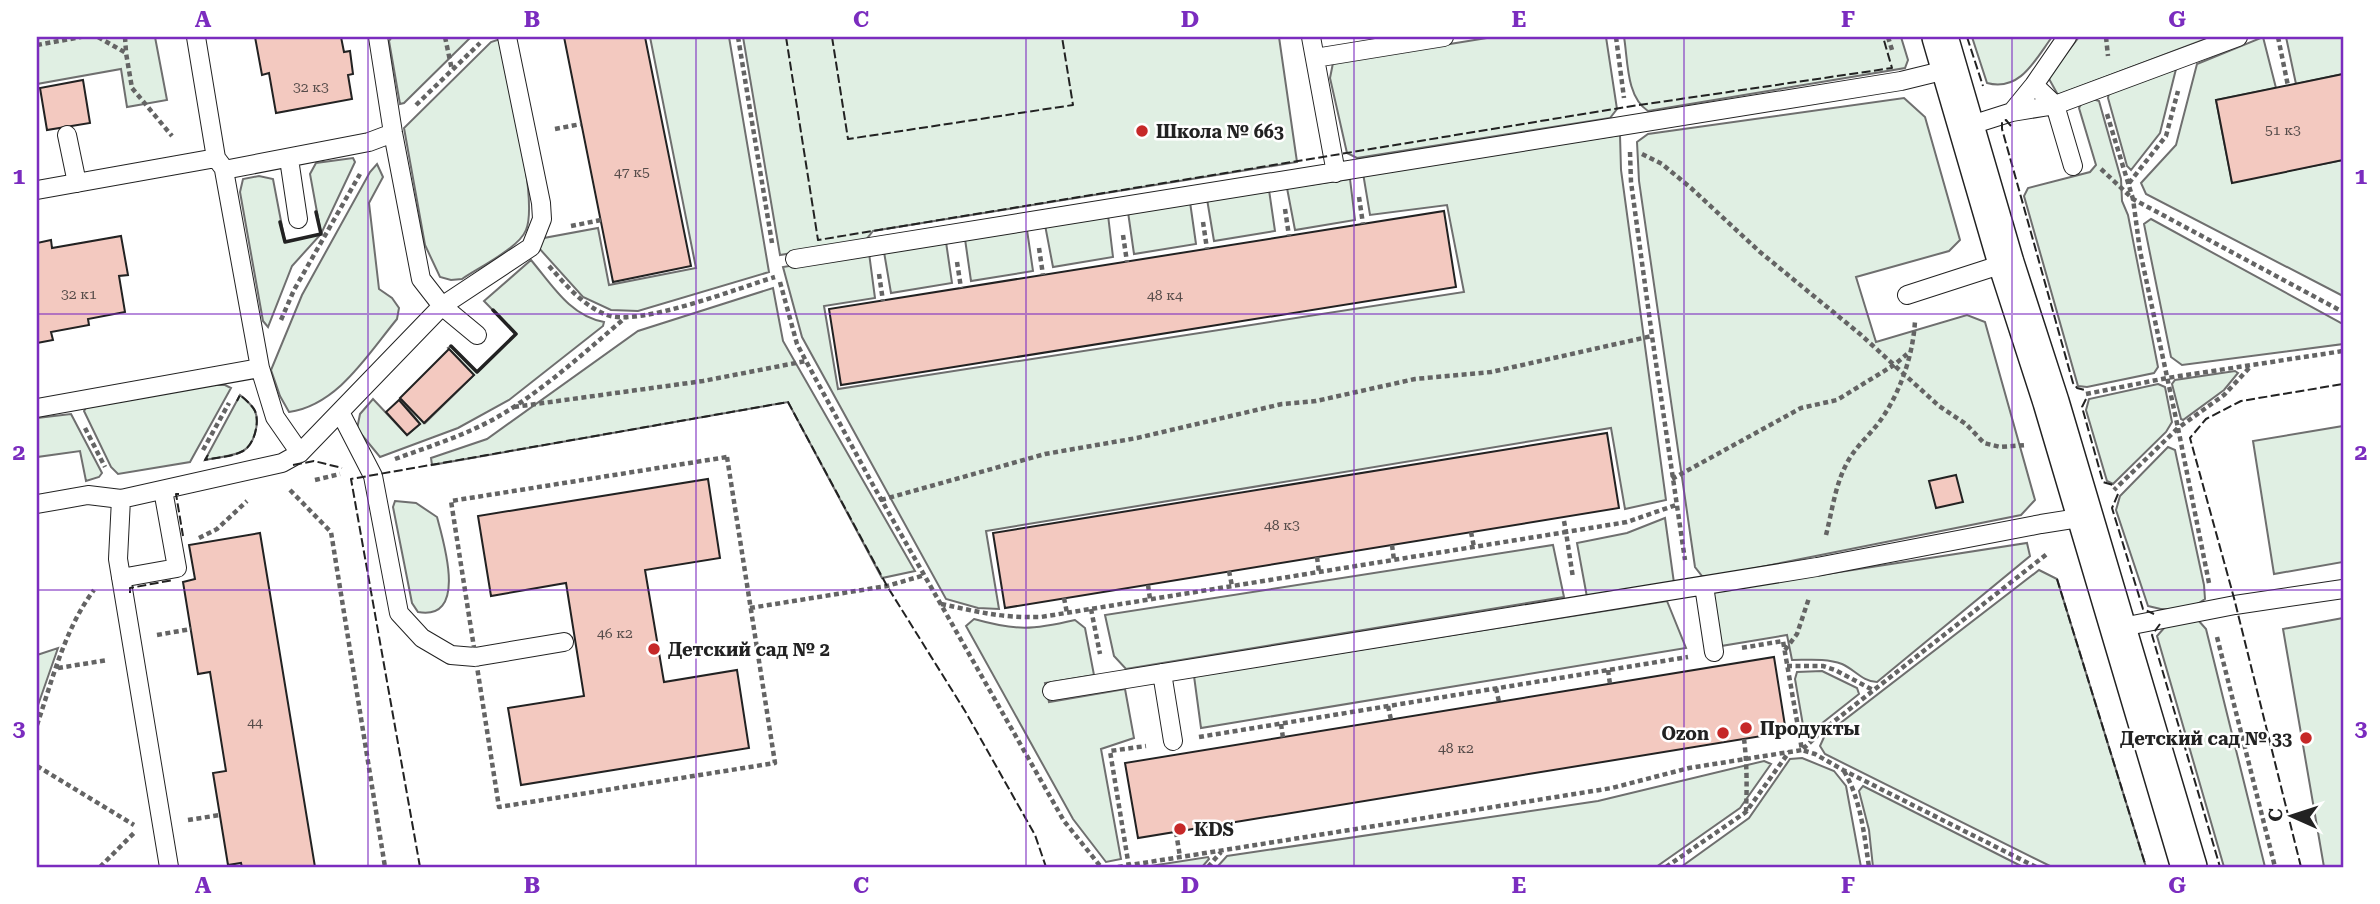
<svg xmlns="http://www.w3.org/2000/svg" width="2380" height="904" font-family="'Roboto Serif',serif">
<rect width="100%" height="100%" fill="#fff"/>
<path fill="#e0efe3" stroke="#6f6f6f" stroke-width="2" d="M37,37h118l12,63 -40,7 -6,-38 -84,15z
M392,37h79l-67,66 -4,1 -11,-63z
M650,37h79l40,235 -131,39 -27,-1 -28,-13 -45,-50 6,-9 54,-10 11,57 87,-17z
M743,37h536l18,125 -424,69 -8,10 -85,14z
M1493,37h113l11,72 -7,9 -253,40 -10,-5 -17,-75 3,-15z
M1624,37h277l7,23 -3,8 -257,43c-22,-14 -20,-51 -24,-74z
M1972,37h80c-17,23 -32,55 -65,46z
M2079,37h132l-153,58 -10,-18z
M2263,37l13,51 -60,12 16,82 111,-22v136l-197,-102 -5,-11 35,-38 21,-81z
M2286,37h57v37l-47,10z
M500,39c7,38 39,161 26,191 -7,18 -48,38 -64,49l-11,1 -11,-3 -15,-32 -21,-117 87,-86z
M2176,69l-16,64 -29,37 -4,-4 -19,-68 1,-6z
M1904,98l21,19 35,123 -11,11 -93,26 20,65 91,-27 18,7 50,178 -14,15 -305,61h-14l-7,-9 -56,-386 -2,-39 11,-8z
M2093,99l6,2 22,78 1,22 6,14 30,152 -4,6 -67,14 -9,-1 -54,-190 4,-8 62,-16 6,-7 -17,-57 3,-6z
M1620,135l1,35 45,330 -41,9 -14,-81 -625,103 13,78 -21,-1 -32,-9 -144,-262 -19,-70 86,-14 6,45 -51,8 14,83 626,-97 -17,-87 -77,10 -7,-42z
M353,158l2,4 -34,72 -29,32 -24,61 -5,-6 -23,-129 3,-13 16,-3 14,3 12,63 36,-8 -11,-60 6,-11z
M377,164l6,13 -14,26 10,86 13,9 7,10 -2,11c-29,35 -59,86 -108,93l-9,-16 -9,-26 31,-75 68,-123z
M1350,179l5,41 -60,10 -8,-42z
M1269,190l6,41 -61,10 -7,-42z
M1190,202l6,42 -62,10 -6,-42z
M1108,215l5,42 -60,10 -8,-42z
M2151,219l192,105v20l-161,21 -11,-8 -27,-133z
M1027,230l6,41 -62,10 -6,-42z
M946,242l6,41 -61,10 -7,-41z
M531,260c21,25 39,56 73,62l-1,4 -94,74 -51,28 -78,29 -23,-28 3,-15 13,-15 34,36 13,-11 -20,-26 25,25 49,-48 -26,-27 3,-2 26,26 39,-38 -32,-33z
M773,288l10,53 132,230 -33,7 -94,-176 -356,63 -1,-7 56,-19 151,-108z
M2235,371l3,2 -14,17 -41,30 -2,-1 -9,-35 3,-4z
M2158,384l7,3 7,35 -6,10 -53,52 -6,-3 -21,-71 3,-11z
M206,385h19l6,3 -41,74 -72,12 -7,-7 -27,-56 3,-5z
M240,395c5,4 12,10 15,16 5,12 -1,34 -12,40 -11,6 -25,6 -38,9z
M71,414l31,59 -3,4 -13,4 -6,-30 -43,6v-39z
M2343,426v136l-69,12 -21,-133z
M2168,447l7,3 29,135 1,14c-15,12 -38,13 -57,7l-32,-96 4,-14z
M395,501l21,2 21,14c7,26 31,104 -19,95l-6,-9 -19,-96z
M1665,518l9,65 -87,14 -10,-54 50,-10z
M2027,543l3,13 -153,126c-14,0 -23,-13 -35,-18 -16,-6 -34,-4 -50,-4l-5,-25 -66,11 -10,-54z
M1553,545l11,52 -438,72 -12,-13 -9,-41z
M2039,570l18,9 89,288h-94l-227,-113 -5,-8 5,-11z
M1667,601l19,47 -485,80 -7,-52z
M2343,618v249h-19l-41,-238z
M974,619c43,12 58,11 101,1l10,8 9,47 -49,8 4,19 76,-13 9,49 -33,11 20,110 -15,3 -33,-43 -107,-193z
M2198,620l8,9 59,238h-41l-67,-231 8,-9z
M58,648l-21,60v-53z
M1822,671l35,17 2,6 -52,41 -3,-4 -9,-52 2,-7z
M1802,758l32,13 12,15 15,81h-180l68,-49 41,-59z
M1764,761l7,3 -31,44 -84,59h-439l10,-11 371,-55z
M1863,786l160,81h-150l-4,-37 -10,-39z
M1208,857l1,2 -7,8h-58z"/>
<path fill="#f3c9c0" stroke="#222" stroke-width="2" d="M255,37h86l3,15 6,-1 3,23 -5,1 4,24 -76,14 -7,-40 -7,2z
M564,37h81l46,229 -78,16z
M2343,74v86l-111,23 -16,-83z
M83,80l7,43 -43,7 -7,-42z
M1444,211l12,76 -615,98 -12,-76z
M121,236l7,39 -9,1 6,36 -37,7 1,6 -38,7 2,8 -16,3v-100l14,-3 1,8z
M449,349l25,26 -50,48 -24,-25z
M399,400l21,24 -13,11 -21,-23z
M1607,433l12,75 -614,100 -12,-75z
M1956,475l7,27 -27,6 -7,-27z
M708,479l12,79 -75,12 19,112 73,-12 12,78 -228,37 -13,-77 76,-12 -18,-113 -75,13 -13,-80z
M260,533l55,334h-73l-1,-4 -13,2 -15,-92 13,-2 -16,-99 -12,2 -15,-92 12,-3 -6,-34z
M1774,657l12,75 -648,106 -13,-75z"/>
<g fill="none" stroke-linecap="round" stroke-linejoin="round">
<defs>
<path id="lane" d="M196,37l20,121 6,8
M378,37l15,96 28,146 21,27 35,29
M1311,37l25,136
M1315,58l129,-21
M2034,85l21,20 18,61
M2012,112l22,-27 33,-48
M1968,126l44,-14 43,-7 183,-68
M67,135l10,48
M289,159l9,60
M37,190l179,-32
M795,259l1106,-178 49,-12
M1907,295l99,-32
M37,408l223,-40
M340,412l33,64 26,137 23,25 29,17 24,2 89,-15
M300,453l-25,-36 -15,-49 -36,-198 145,-28 24,-9
M121,499l-3,60 51,308
M37,504l51,-9 33,4 161,-36 18,-10 142,-147 89,-59 11,-28 -1,-16 -34,-166
M121,578l56,-10 -14,-78
M1704,586l10,66
M2117,628l118,-23 108,-16
M1162,673l11,68
M1052,691l765,-124 224,-43 44,-7"/>
<path id="street" d="M1940,37l66,226 45,139 138,465"/>
</defs>
<use href="#lane" stroke="#222" stroke-width="20"/>
<use href="#street" stroke="#222" stroke-width="38"/>
<path stroke="#646464" stroke-width="4.5" stroke-dasharray="5 3.5" stroke-linecap="butt" d="M98,37l28,16 6,35 40,48
M125,37l1,15
M445,37l7,33
M738,37l34,206
M1616,37l8,61
M1888,37l5,16
M2106,37l2,19
M2278,37l10,49
M37,45l44,-8
M416,105l64,-62
M2107,114l26,85 7,52 38,177 -64,62
M555,129l26,-5
M1630,152l1,30 21,154 33,224
M1642,154l20,10 29,24 69,64 100,82 79,72 27,18 18,19 16,4 26,-2
M2101,169l32,30 210,113
M2129,183l37,-47 12,-45
M1359,197l4,27
M1285,209l4,27
M1203,222l4,27
M571,226l30,-6
M1123,235l4,27
M1039,248l4,27
M957,262l4,26
M549,266c17,19 34,40 58,49 32,12 131,-27 168,-38
M879,274l4,27
M780,282l17,62 9,17 67,124 191,336 37,46
M281,320l13,-30 66,-116
M2086,394l81,-16 176,-27
M514,407l189,-26 103,-20
M85,428l20,39
M203,450l26,-47
M727,457l48,306 -276,44 -48,-306z
M395,459c36,-13 74,-25 106,-44 45,-27 85,-64 124,-97
M1672,479l129,-71 36,-8 57,-35 13,-11
M315,480l25,-6
M290,490l41,42 54,335
M881,500l164,-46 92,-16 145,-34 34,-3 99,-22 76,-7 161,-36
M1564,521l2,11 61,-10 49,-17
M1471,532l3,15
M1826,535c6,-23 9,-50 21,-72 8,-16 22,-27 33,-42 20,-28 33,-65 35,-100
M199,538l18,-9 30,-28
M1392,545l2,15
M1317,557l2,15
M1229,571l3,15
M2209,583l-31,-155 46,-33 27,-29
M1148,585l2,14
M1064,598l3,15
M941,604c38,8 60,14 100,13l525,-85 7,46
M750,608l137,-22 38,-11
M1091,609l9,45
M157,635l34,-6
M2217,637l58,230
M1785,650l12,-16 12,-36
M1787,666h36l12,4 38,20
M58,668l50,-8
M1608,670l2,14
M1496,688l3,14
M1388,706l3,14
M1281,724l2,14
M37,725c15,-44 28,-97 57,-135
M1199,737l489,-80
M1744,739c3,23 3,50 2,72
M37,766l97,59
M1844,771c17,29 20,63 25,96
M188,820l32,-5
M1176,832l4,25
M100,867l34,-34
M1118,867l494,-79 77,-20 113,-18 -19,-109 -42,7
M1129,867l-19,-116 36,-5
M1208,867l13,-15
M1666,867l80,-55 43,-60
M2036,867l-193,-97 -28,-16 -13,-4 21,-20 224,-176"/>
<use href="#lane" stroke="#fff" stroke-width="18"/>
<use href="#street" stroke="#fff" stroke-width="35"/>
<path stroke="#222" stroke-width="2" stroke-dasharray="9 3.5" stroke-linecap="butt" d="M786,37l32,203 808,-133 266,-39 -9,-31
M832,37l16,102 225,-34 -11,-68
M1967,37l16,49
M2011,126l-5,-6 -4,2v7l71,254 4,5 8,2
M2086,399l-4,8 21,75 10,3
M208,455l-3,5c13,-3 27,-3 38,-9 11,-6 17,-28 12,-40 -3,-6 -10,-12 -15,-16l-3,6
M293,465l21,-4 28,7
M179,494h-3l7,42
M2118,494l-6,14 31,101 11,5
M2057,579l89,288
M130,593v-5l43,-8
M2160,624l-8,11 68,232
M420,867l-69,-388 437,-77 99,184 78,125 70,124 11,32
M1569,867h8
M2301,867l-67,-269 -44,-160 16,-19 35,-18 102,-17"/>
<path stroke="#222" stroke-width="3.5" d="M280,222l5,20 36,-8 -5,-22
M451,346l26,26 39,-38 -23,-24"/>
</g>
<path fill="none" stroke="#7b2cbf" stroke-width="2" stroke-opacity="0.55" d="M368,37v830M696,37v830M1026,37v830M1354,37v830M1684,37v830M2012,37v830M37,314h2306M37,590h2306"/>
<g fill="#c62828" stroke="#fff" stroke-width="2.5">
<circle cx="1142" cy="131" r="7"/>
<circle cx="654" cy="649" r="7"/>
<circle cx="1746" cy="728" r="7"/>
<circle cx="1723" cy="733" r="7"/>
<circle cx="2306" cy="738" r="7"/>
<circle cx="1180" cy="829" r="7"/>
</g>
<g text-anchor="middle" dominant-baseline="central" stroke-width="5" stroke-linejoin="round" paint-order="stroke">
<g font-size="14" fill="#564c4a">
<text x="311" y="87">32 к3</text>
<text x="2283" y="130">51 к3</text>
<text x="632" y="172">47 к5</text>
<text x="79" y="294">32 к1</text>
<text x="1165" y="295">48 к4</text>
<text x="1282" y="525">48 к3</text>
<text x="615" y="633">46 к2</text>
<text x="255" y="722">44</text>
<text x="1456" y="748">48 к2</text>
</g>
<g font-size="18" font-weight="bold" fill="#222" stroke="#fff" text-anchor="start">
<text x="1156" y="131">Школа № 663</text>
<text x="668" y="649">Детский сад № 2</text>
<text x="1760" y="728">Продукты</text>
<text x="1709" y="733" text-anchor="end">Ozon</text>
<text x="2292" y="738" text-anchor="end">Детский сад № 33</text>
<text x="1194" y="829">KDS</text>
</g>
</g>
<rect width="2380" height="904" fill="none" stroke="#ffffff" stroke-width="77"/>
<g transform="translate(2292 816) rotate(273)" stroke="#ffffff" stroke-width="5" paint-order="stroke">
<path d="M0-5L12 26L0 18L-12 26Z" fill="#222222"/>
<text y="-10" font-size="19" font-weight="bold" text-anchor="middle" fill="#222222">С</text>
</g>
<rect x="38" y="38" width="2304" height="828" fill="none" stroke="#7b2cbf" stroke-width="2.5"/>
<g font-size="23" text-anchor="middle" font-weight="bold" fill="#7b2cbf">
<text x="203" y="27">A</text>
<text x="532" y="27">B</text>
<text x="861" y="27">C</text>
<text x="1190" y="27">D</text>
<text x="1519" y="27">E</text>
<text x="1848" y="27">F</text>
<text x="2177" y="27">G</text>
<text x="19" y="184">1</text>
<text x="2361" y="184">1</text>
<text x="19" y="460">2</text>
<text x="2361" y="460">2</text>
<text x="19" y="736">3</text>
<text x="2361" y="736">3</text>
<text x="203" y="893">A</text>
<text x="532" y="893">B</text>
<text x="861" y="893">C</text>
<text x="1190" y="893">D</text>
<text x="1519" y="893">E</text>
<text x="1848" y="893">F</text>
<text x="2177" y="893">G</text>
</g>
</svg>
